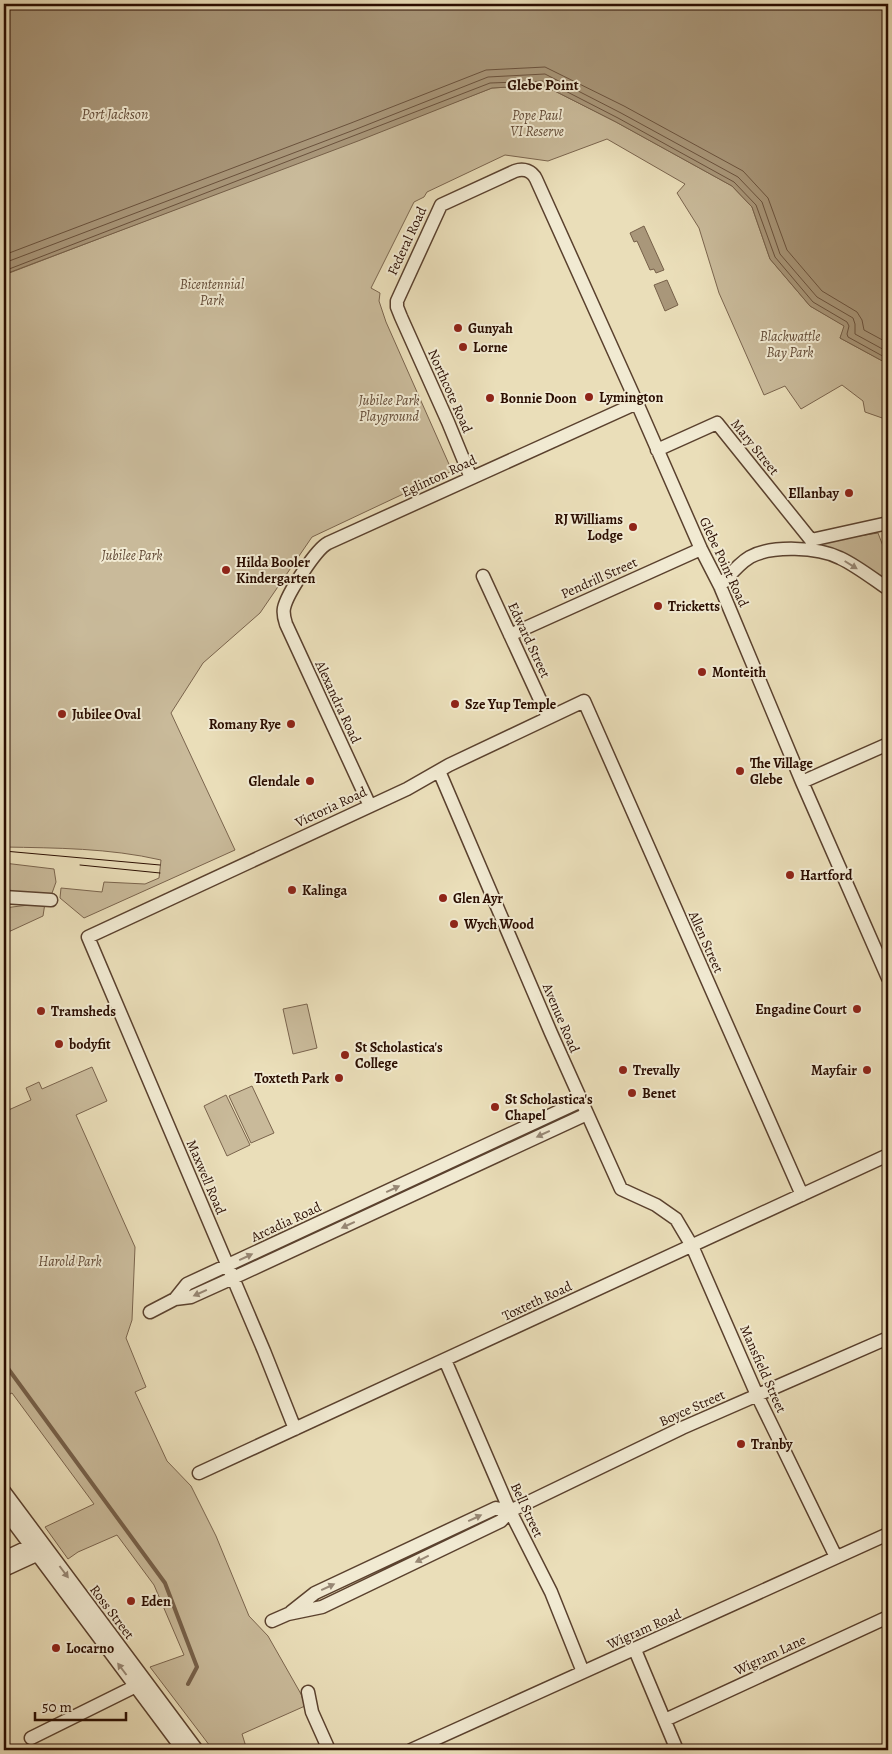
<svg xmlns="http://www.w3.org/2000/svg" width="892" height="1754" font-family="Alegreya,serif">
<rect width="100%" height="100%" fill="#eadeb9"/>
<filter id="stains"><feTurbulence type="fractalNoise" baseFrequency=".004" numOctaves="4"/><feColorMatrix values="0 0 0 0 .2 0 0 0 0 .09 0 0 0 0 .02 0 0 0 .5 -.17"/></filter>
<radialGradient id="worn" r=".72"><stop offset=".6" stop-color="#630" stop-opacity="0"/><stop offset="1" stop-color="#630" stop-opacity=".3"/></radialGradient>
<path fill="#c9ba9a" stroke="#7a644d" d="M543,85l73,37 116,64 20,21 18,52 40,47 35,20 -5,12 48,26v56l-23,-8 -2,-11 -21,-16 -41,24 -16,-23 -21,9 -45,-102 -20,-65 -22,-35 8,-9 -78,-45 -59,22 -43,-6 -78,37 -3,5 -10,5 -43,86 9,5 -1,8 7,21 66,149 -140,66 -52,76 -57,50 -32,50 64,137 -151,68 -24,-20 1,-10 41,4 2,-10 41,2 14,-6 2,-18c-52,-12 -105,-12 -157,-13v-572l488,-187z
M878,533l10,26v23c-23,-16 -39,-29 -66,-36l-1,-4z
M4,863l50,6 2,13 -5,14 -47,-4z
M45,903l-2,13 -39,18v-26z
M307,1004l10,44 -24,6 -10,-45z
M92,1067l15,34 -31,14 59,132 -3,73 -6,18 20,49 -11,5 32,69 24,25 25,50 33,80 19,20 33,58 4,12 -63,28 5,16h-34l-63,-83 34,-12 -30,-70 -37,-50 -39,17 -10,7 -23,-32 49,-23 -82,-111 -8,4v-285l27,-12 -5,-12 13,-6 3,7z
M252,1086l22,47 -23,10 -22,-47z
M226,1095l24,50 -23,11 -23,-50z"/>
<path fill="#a9977a" stroke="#766049" d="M4,4h884v360l-48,-26 4,-12 -34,-20 -40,-47 -18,-52 -20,-21 -116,-64 -73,-37 -51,3 -134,53 -350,132 -4,8z
M644,226l20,44 -8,3 -2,-4 -4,1 -13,-29 -3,1 -4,-9z
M667,280l11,25 -13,6 -11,-26z"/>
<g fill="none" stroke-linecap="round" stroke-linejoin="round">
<path stroke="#6a523d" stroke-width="1" d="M4,255l347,-132 135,-53 59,-3 79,39 119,65 25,27 19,52 35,41 35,21 5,8 2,10 24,13
M4,263l350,-133 134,-53 57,-3 76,39 117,64 24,25 18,52 37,43 36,21 2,6v10l33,18
M4,271l486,-188 56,-2 72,37 116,64 22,23 19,52 38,45 34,20 2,4 -2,8 1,3 40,22"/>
<path stroke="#766049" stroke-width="4" d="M4,1363l161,220 32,84 -9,17"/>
<defs>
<path id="minor" d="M657,450l60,-27 94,117
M471,478l-23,-56 -47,-105 -4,-10v-6l44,-96 74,-34c9,-3 17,0 21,8l101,224 64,146 19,37 82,196 86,196
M811,540l77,-17
M483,576l65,141
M720,586c9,-10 18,-22 30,-29 22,-12 68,-10 90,1 17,8 32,20 48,31
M510,635l191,-86
M439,771l112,262 70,156 35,16 20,14 16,27 65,149 79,162
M802,782l86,-38
M370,806l-84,-182c-2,-6 -3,-11 -2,-16 3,-14 32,-59 44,-65l309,-140
M4,897l47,3
M175,1299l12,-15 394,-183
M150,1312l25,-13 16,-2 42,-19 354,-164
M445,1360l65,151 41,81 32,80
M295,1429l-31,-78 -176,-414 319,-148 42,-24 135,-64 218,494
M199,1473l689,-318
M4,1491l193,259
M4,1510l179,240
M4,1558l34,-16
M4,1570l39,-18
M291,1612l24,-19 181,-85 14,3
M272,1621l16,-7 34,-7 179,-86 9,-10 172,-83 206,-90
M635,1650l42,100
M308,1692l4,20 17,38
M665,1720l223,-103
M31,1738l111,-55
M411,1750l477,-216"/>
</defs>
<use href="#minor" stroke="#5a412e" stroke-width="15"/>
<use href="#minor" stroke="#f1ead2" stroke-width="12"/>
<path stroke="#2a0d00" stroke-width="1" d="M4,851l156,14
M80,865l80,8"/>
</g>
<defs><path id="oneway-solid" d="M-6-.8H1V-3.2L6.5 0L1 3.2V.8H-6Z" transform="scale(1.25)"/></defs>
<g fill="#978774">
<use href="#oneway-solid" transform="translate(851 565) rotate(32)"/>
<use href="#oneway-solid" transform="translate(543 1134) rotate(155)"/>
<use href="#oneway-solid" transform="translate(393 1189) rotate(-25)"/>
<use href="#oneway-solid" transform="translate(348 1225) rotate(155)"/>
<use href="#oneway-solid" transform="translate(246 1257) rotate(-25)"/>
<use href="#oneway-solid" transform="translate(200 1293) rotate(156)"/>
<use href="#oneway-solid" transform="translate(475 1518) rotate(-25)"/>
<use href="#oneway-solid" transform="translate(422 1559) rotate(154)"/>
<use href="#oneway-solid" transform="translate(64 1572) rotate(53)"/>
<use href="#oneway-solid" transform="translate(328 1587) rotate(-25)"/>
<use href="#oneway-solid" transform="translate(122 1669) rotate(-127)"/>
</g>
<g fill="#8f2418" stroke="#f1ead2" stroke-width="2">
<circle cx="458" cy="328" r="5"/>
<circle cx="463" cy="347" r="5"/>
<circle cx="589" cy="397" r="5"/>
<circle cx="490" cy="398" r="5"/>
<circle cx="849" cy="493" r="5"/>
<circle cx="633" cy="527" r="5"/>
<circle cx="226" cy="570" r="5"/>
<circle cx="658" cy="606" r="5"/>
<circle cx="702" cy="672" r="5"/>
<circle cx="455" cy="704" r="5"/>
<circle cx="62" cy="714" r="5"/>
<circle cx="291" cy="724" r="5"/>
<circle cx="740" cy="771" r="5"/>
<circle cx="310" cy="781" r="5"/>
<circle cx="790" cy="875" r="5"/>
<circle cx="292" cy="890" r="5"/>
<circle cx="443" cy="898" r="5"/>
<circle cx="454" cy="924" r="5"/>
<circle cx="857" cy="1009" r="5"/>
<circle cx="41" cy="1011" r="5"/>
<circle cx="59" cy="1044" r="5"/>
<circle cx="345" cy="1055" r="5"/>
<circle cx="623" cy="1070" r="5"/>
<circle cx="867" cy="1070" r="5"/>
<circle cx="339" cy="1078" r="5"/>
<circle cx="632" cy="1093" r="5"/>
<circle cx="495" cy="1107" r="5"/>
<circle cx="741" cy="1444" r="5"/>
<circle cx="131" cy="1601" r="5"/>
<circle cx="56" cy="1648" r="5"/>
</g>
<g text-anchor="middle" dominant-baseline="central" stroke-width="4" stroke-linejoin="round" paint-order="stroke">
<g font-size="14" font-style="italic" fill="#624a36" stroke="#f1ead2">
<text x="537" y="115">Pope Paul<tspan x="537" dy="16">VI Reserve</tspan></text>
<text x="212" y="284">Bicentennial<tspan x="212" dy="16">Park</tspan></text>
<text x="790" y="336">Blackwattle<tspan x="790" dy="16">Bay Park</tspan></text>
<text x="389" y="400">Jubilee Park<tspan x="389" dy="16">Playground</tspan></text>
<text x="132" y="555">Jubilee Park</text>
<text x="70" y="1261">Harold Park</text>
</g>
<g font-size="14" fill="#2a0d00" stroke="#f1ead2">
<text transform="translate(407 241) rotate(-65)">Federal Road</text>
<text transform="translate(450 391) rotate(66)">Northcote Road</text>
<text transform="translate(755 447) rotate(51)">Mary Street</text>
<text transform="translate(439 476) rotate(-25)">Eglinton Road</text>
<text transform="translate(724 562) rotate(65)">Glebe Point Road</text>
<text transform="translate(599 578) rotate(-24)">Pendrill Street</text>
<text transform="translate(529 640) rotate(65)">Edward Street</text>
<text transform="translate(338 702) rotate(65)">Alexandra Road</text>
<text transform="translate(331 807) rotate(-25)">Victoria Road</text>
<text transform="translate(706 942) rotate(66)">Allen Street</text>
<text transform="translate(561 1018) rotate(67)">Avenue Road</text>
<text transform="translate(206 1177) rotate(67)">Maxwell Road</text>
<text transform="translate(286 1222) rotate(-25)">Arcadia Road</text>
<text transform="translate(537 1301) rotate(-25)">Toxteth Road</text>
<text transform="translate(763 1369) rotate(66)">Mansfield Street</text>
<text transform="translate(692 1408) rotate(-24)">Boyce Street</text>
<text transform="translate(527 1510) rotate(65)">Bell Street</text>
<text transform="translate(112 1612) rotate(53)">Ross Street</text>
<text transform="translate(644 1629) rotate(-24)">Wigram Road</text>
<text transform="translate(770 1655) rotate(-25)">Wigram Lane</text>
</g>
<g font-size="14" font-weight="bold" fill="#2a0d00" stroke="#f1ead2" text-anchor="start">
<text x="468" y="328">Gunyah</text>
<text x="473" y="347">Lorne</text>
<text x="599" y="397">Lymington</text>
<text x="500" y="398">Bonnie Doon</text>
<text x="839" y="493" text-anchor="end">Ellanbay</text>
<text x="623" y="519" text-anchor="end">RJ Williams<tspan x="623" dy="16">Lodge</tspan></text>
<text x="236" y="562">Hilda Booler<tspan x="236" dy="16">Kindergarten</tspan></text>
<text x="668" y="606">Tricketts</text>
<text x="712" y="672">Monteith</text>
<text x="465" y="704">Sze Yup Temple</text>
<text x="72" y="714">Jubilee Oval</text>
<text x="281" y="724" text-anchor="end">Romany Rye</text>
<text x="750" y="763">The Village<tspan x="750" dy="16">Glebe</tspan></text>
<text x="300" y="781" text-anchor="end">Glendale</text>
<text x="800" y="875">Hartford</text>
<text x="302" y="890">Kalinga</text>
<text x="453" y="898">Glen Ayr</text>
<text x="464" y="924">Wych Wood</text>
<text x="847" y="1009" text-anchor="end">Engadine Court</text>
<text x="51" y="1011">Tramsheds</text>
<text x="69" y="1044">bodyfit</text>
<text x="355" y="1047">St Scholastica's<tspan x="355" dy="16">College</tspan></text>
<text x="633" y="1070">Trevally</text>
<text x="857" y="1070" text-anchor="end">Mayfair</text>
<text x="329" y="1078" text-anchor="end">Toxteth Park</text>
<text x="642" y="1093">Benet</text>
<text x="505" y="1099">St Scholastica's<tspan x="505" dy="16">Chapel</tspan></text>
<text x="751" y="1444">Tranby</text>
<text x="141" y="1601">Eden</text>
<text x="66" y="1648">Locarno</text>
</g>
<g font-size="15" font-weight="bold" fill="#2a0d00" stroke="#f1ead2">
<text x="543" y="85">Glebe Point</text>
</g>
<g font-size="15" font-style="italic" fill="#634b37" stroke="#f1ead2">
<text x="115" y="114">Port Jackson</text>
</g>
</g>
<rect width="892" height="1754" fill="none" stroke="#eadeb9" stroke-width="20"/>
<rect x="5" y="5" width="882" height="1744" fill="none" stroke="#2a0d00" stroke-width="2.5"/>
<rect x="10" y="10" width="872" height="1734" fill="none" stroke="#2a0d00"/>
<path d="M35 1712v8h91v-8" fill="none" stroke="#2a0d00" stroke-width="2.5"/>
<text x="42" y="1712" font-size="15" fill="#2a0d00" stroke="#f1ead2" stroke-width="4" paint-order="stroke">50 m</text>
<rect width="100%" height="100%" filter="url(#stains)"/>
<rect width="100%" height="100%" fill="url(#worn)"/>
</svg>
